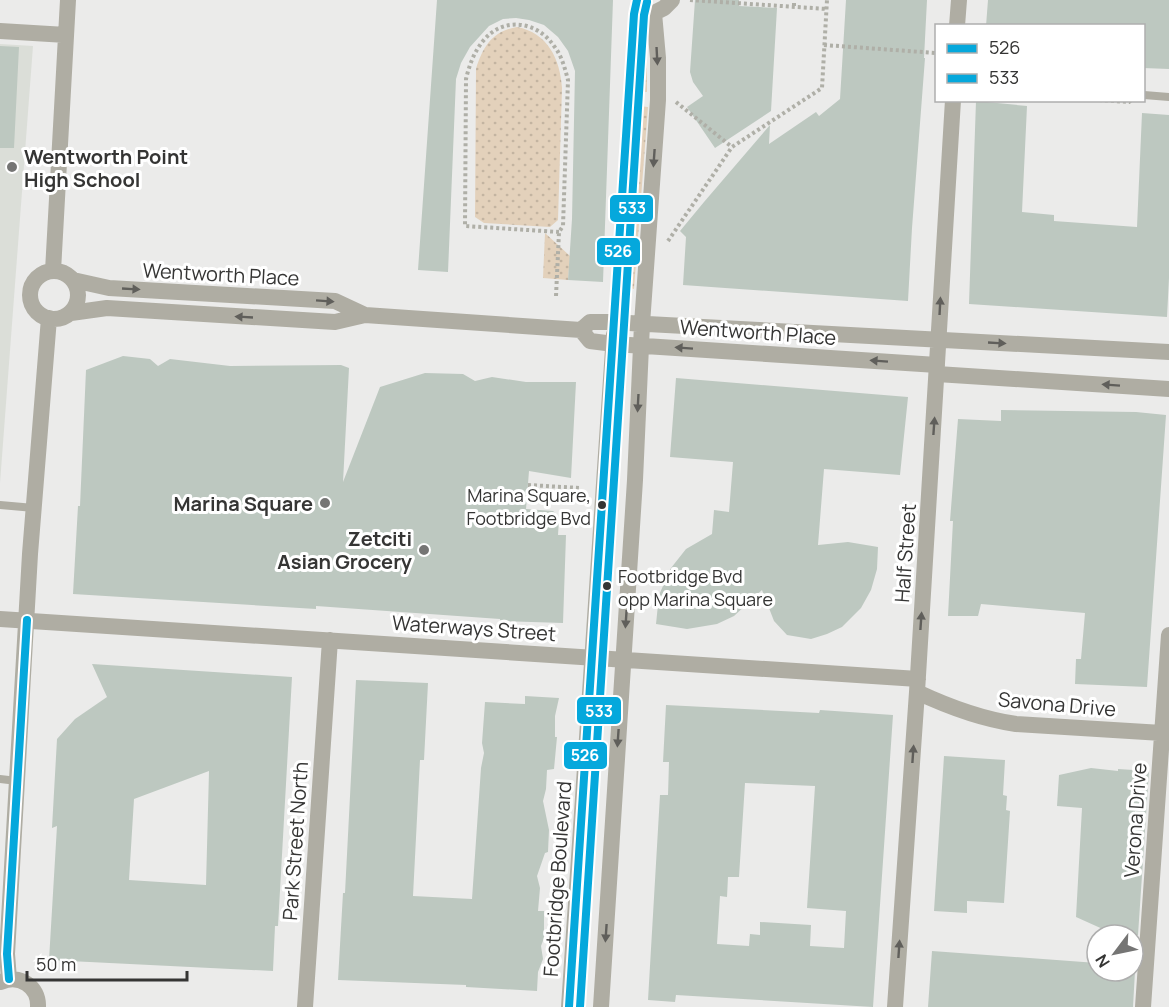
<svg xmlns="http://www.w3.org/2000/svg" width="1169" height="1007" font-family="Manrope,sans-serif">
<defs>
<pattern id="grass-dots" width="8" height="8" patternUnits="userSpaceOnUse" patternTransform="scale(1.5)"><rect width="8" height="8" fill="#e3d1bb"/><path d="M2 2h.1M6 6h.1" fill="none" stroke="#c3b4a1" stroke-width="1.8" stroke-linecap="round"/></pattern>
</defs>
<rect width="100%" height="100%" fill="#ebebea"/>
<path fill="#dbded8" d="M0,44l33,2 -33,437z"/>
<path fill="url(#grass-dots)" d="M642,20h2l3,12v60l-8,-1 -2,-2z
M517,27c31,6 43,32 45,61l-4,132 -8,7 -66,-4 -9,-6 1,-148c7,-23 17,-38 41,-42z
M637,106l11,1 -14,182 -3,-1 2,-19 -5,-30z
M545,233l25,23 -2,24 -25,-2z"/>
<path fill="#bdc8c0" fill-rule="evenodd" d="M437,0h176l-10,282 -35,-2 4,-61 3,-148 -7,-20 -10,-14 -14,-12 -15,-5 -13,-2 -13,1 -14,7 -19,21 -9,16 -5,16 -8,193 -30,-2z
M695,0h44v6l38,2 -6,103 -56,37 -28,-41 16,-11 -10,-14 -3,-10z
M846,0h81l-3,58h1l-13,170 -4,73 -225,-16 3,-48 -6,-6 24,-29 66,-77 -1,19 47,-32 3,4 21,-17z
M988,0h181v69l-26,-1v-42h-157z
M0,46l19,1 -5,101h-14z
M976,101l51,5 -5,106 32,3v6l83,6 5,-114 27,2v163l-2,39 -198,-13z
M123,356l27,3 8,7 12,-7 60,7 111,-1 8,3 -6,114 37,-95 45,-14 38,1 12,7 17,-4 34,5h50l-5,96 -42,-7 -3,38 27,2 5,4 1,4 -1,16h8l-3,88 -63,-2v-2l-184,-13v3l-243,-15 5,-88h2l6,-136z
M676,378l232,19 -8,78 -76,-6 -6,76 30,-3 30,5 -1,22 -6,21 -10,18 -19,19 -15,7 -16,5 -24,-4 -13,-14 -12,-31 -28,26 -17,8 -30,5 -31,-5 3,-29 12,-27 15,-19 26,-15 2,-24 15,2 4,-50 -63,-5z
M1001,410l135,2 30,3 -19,272 -72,-3 1,-25h5l4,-46 -104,-9 -3,12h-30l5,-95h-3l8,-102 43,2z
M92,664l200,13 -14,249h-3l-2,45 -224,-11 8,-134 -5,2 5,-89 18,-20 32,-22zM209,771l-3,114 -77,-5 5,-81z
M356,680l72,3 -4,77h-4l-7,136 59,3 9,-131 3,-15 -2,-10 3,-41 40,2v-8l34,2 -4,18v21h2l-3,32 -7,1 -1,19 -3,12 6,29 -1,22 -3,1 -8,23 3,12 -2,23h6v27l-3,8 2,13 -5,13 -1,19 -71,-4v-2l-128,-5 5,-87h2z
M666,705l153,8 1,-3 73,5 -20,292 -197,-12 -1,7 -27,-2 12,-205h8l1,-33h-6zM745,783l70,3 -8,122 39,3 -2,37 -34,-2 1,-21 -51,-3v13l-10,-1 -1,12 -32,-2 3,-48 7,1 1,-20h11z
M944,756l61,4 -2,35 4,1 -1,14 4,1 -6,92 -37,-2v12l-33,-2z
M1091,768l27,3v-2l31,2 -11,164h-22l-40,-18 6,-109 -25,-2 2,-31z
M932,951l165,12v8h38l-2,36h-205z"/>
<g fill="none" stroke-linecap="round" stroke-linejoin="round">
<path stroke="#afafa7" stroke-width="4" stroke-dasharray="3 3" stroke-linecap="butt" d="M690,0l137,9
M794,6v-6
M824,45l112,8
M1099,100l30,2 2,-2
M676,102l56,45
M668,241l64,-94 90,-59 5,-88
M556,296l3,-64 4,-6 5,-146c-3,-11 -6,-24 -14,-34 -17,-25 -51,-30 -71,-5 -9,11 -14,25 -17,38l-1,147 94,6
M528,485l52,3"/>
<path stroke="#afada3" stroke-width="8" d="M1144,95l25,2
M615,322l19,-308 3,-14
M0,505l34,3
M0,779l17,2"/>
<path stroke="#afada3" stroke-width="16" d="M957,26l2,-26
M0,31l66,4
M53,271l15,-271
M30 295a24 24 0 1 1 48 0a24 24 0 1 1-48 0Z
M73,280l36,8 226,13 30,14
M71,313l36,-5 228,14 30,-7 216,15
M937,365l-323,-21 -24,-3 -9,-11 9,-8h20l559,30
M937,374l232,15
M0,619l918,60
M917,692c32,15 64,27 99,32l146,9
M9,979l-2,-25 23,-400 19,-236
M1,982c18,-8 38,4 37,25
M305,1007l25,-367
M569,1007l45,-673
M601,1007l34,-527 7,-156 16,-224v-42l-4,-45 10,-5 8,-8
M895,1007l22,-315 36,-592
M1143,1007l26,-372"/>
<defs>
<path id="bus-1" d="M9,979l-2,-25 20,-334
M569,1007l65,-993 3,-14"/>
<path id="bus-2" d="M580,1007l64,-992 3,-13"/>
</defs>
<use href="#bus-1" stroke="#fff" stroke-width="12"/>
<use href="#bus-2" stroke="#fff" stroke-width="12"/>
<use href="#bus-1" stroke="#05a8dc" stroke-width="8"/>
<use href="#bus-2" stroke="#05a8dc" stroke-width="8"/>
</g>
<defs><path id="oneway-solid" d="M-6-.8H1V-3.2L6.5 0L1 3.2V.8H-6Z" transform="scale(1.5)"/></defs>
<g fill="#605f5b">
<use href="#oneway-solid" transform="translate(657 56) rotate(87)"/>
<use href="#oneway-solid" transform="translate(654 158) rotate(94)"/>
<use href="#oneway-solid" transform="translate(131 289) rotate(3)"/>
<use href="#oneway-solid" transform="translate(325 301) rotate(4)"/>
<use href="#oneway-solid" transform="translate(940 306) rotate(-87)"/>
<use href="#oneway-solid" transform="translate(244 317) rotate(-177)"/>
<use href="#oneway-solid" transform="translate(997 343) rotate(3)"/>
<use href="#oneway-solid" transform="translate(684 348) rotate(-176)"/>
<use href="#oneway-solid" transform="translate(879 361) rotate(-176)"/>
<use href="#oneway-solid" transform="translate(1111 385) rotate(-176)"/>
<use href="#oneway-solid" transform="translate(638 403) rotate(93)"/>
<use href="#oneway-solid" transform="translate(934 426) rotate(-86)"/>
<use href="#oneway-solid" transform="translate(626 619) rotate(94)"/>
<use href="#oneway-solid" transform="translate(921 621) rotate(-86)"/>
<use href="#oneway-solid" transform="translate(618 738) rotate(94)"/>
<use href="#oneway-solid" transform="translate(913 754) rotate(-86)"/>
<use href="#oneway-solid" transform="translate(606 933) rotate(94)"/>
<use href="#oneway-solid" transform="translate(899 949) rotate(-86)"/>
</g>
<g fill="#757574" stroke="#fff" stroke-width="2">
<circle cx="12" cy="167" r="6"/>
<circle cx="325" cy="503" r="6"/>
<circle cx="424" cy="550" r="6"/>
</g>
<g fill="#353534" stroke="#fff" stroke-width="2">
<circle cx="602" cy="505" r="5"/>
<circle cx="607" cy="586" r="5"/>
</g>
<g text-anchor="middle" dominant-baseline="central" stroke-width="6" stroke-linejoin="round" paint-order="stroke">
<g font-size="18" fill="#353534" stroke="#fff" text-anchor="end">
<text x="591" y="495">Marina Square,<tspan x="591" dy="23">Footbridge Bvd</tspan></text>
<text x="618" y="576" text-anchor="start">Footbridge Bvd<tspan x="618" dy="23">opp Marina Square</tspan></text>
</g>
<g font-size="20" font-weight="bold" fill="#353534" stroke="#fff" text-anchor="end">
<text x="24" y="156" text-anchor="start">Wentworth Point<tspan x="24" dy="23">High School</tspan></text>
<text x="313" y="503">Marina Square</text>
<text x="412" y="538">Zetciti<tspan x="412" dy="23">Asian Grocery</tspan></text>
</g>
<g font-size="20" fill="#353534" stroke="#fff">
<text transform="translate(221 274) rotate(3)">Wentworth Place</text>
<text transform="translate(758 332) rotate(4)">Wentworth Place</text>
<text transform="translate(905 553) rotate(-86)">Half Street</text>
<text transform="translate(474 628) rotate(4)">Waterways Street</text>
<text transform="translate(1057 704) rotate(5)">Savona Drive</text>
<text transform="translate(1135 820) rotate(-86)">Verona Drive</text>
<text transform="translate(295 841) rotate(-86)">Park Street North</text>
<text transform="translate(557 879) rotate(-86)">Footbridge Boulevard</text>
</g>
</g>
<g stroke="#fff" stroke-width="2">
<rect x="609" y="194" width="45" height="29" rx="6" fill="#05a8dc"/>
<rect x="596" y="237" width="45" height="29" rx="6" fill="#05a8dc"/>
<rect x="576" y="696" width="46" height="29" rx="6" fill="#05a8dc"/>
<rect x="563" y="741" width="45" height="29" rx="6" fill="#05a8dc"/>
</g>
<g font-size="16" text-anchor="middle" font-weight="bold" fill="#fff">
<text x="632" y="214">533</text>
<text x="618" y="257">526</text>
<text x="599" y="717">533</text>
<text x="585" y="761">526</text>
</g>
<rect x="935" y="24" width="210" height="78" fill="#ffffff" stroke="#aeaeae" stroke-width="1.5"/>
<rect x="947" y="44" width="30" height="9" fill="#05a8dc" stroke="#aeaeae" stroke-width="1.5"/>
<text x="989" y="54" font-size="18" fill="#353534">526</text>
<rect x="947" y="74" width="30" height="9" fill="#05a8dc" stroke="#aeaeae" stroke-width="1.5"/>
<text x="989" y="84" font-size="18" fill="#353534">533</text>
<g transform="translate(1115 953) rotate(238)"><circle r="28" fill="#ffffff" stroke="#aeaeae" stroke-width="1.5"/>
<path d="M0-4.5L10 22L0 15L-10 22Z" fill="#757574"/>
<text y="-9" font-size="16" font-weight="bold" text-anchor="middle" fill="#353534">N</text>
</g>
<path d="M27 971v9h160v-9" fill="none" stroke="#353534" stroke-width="3"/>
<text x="36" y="971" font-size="18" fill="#353534" stroke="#ffffff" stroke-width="4.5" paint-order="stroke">50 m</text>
</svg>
